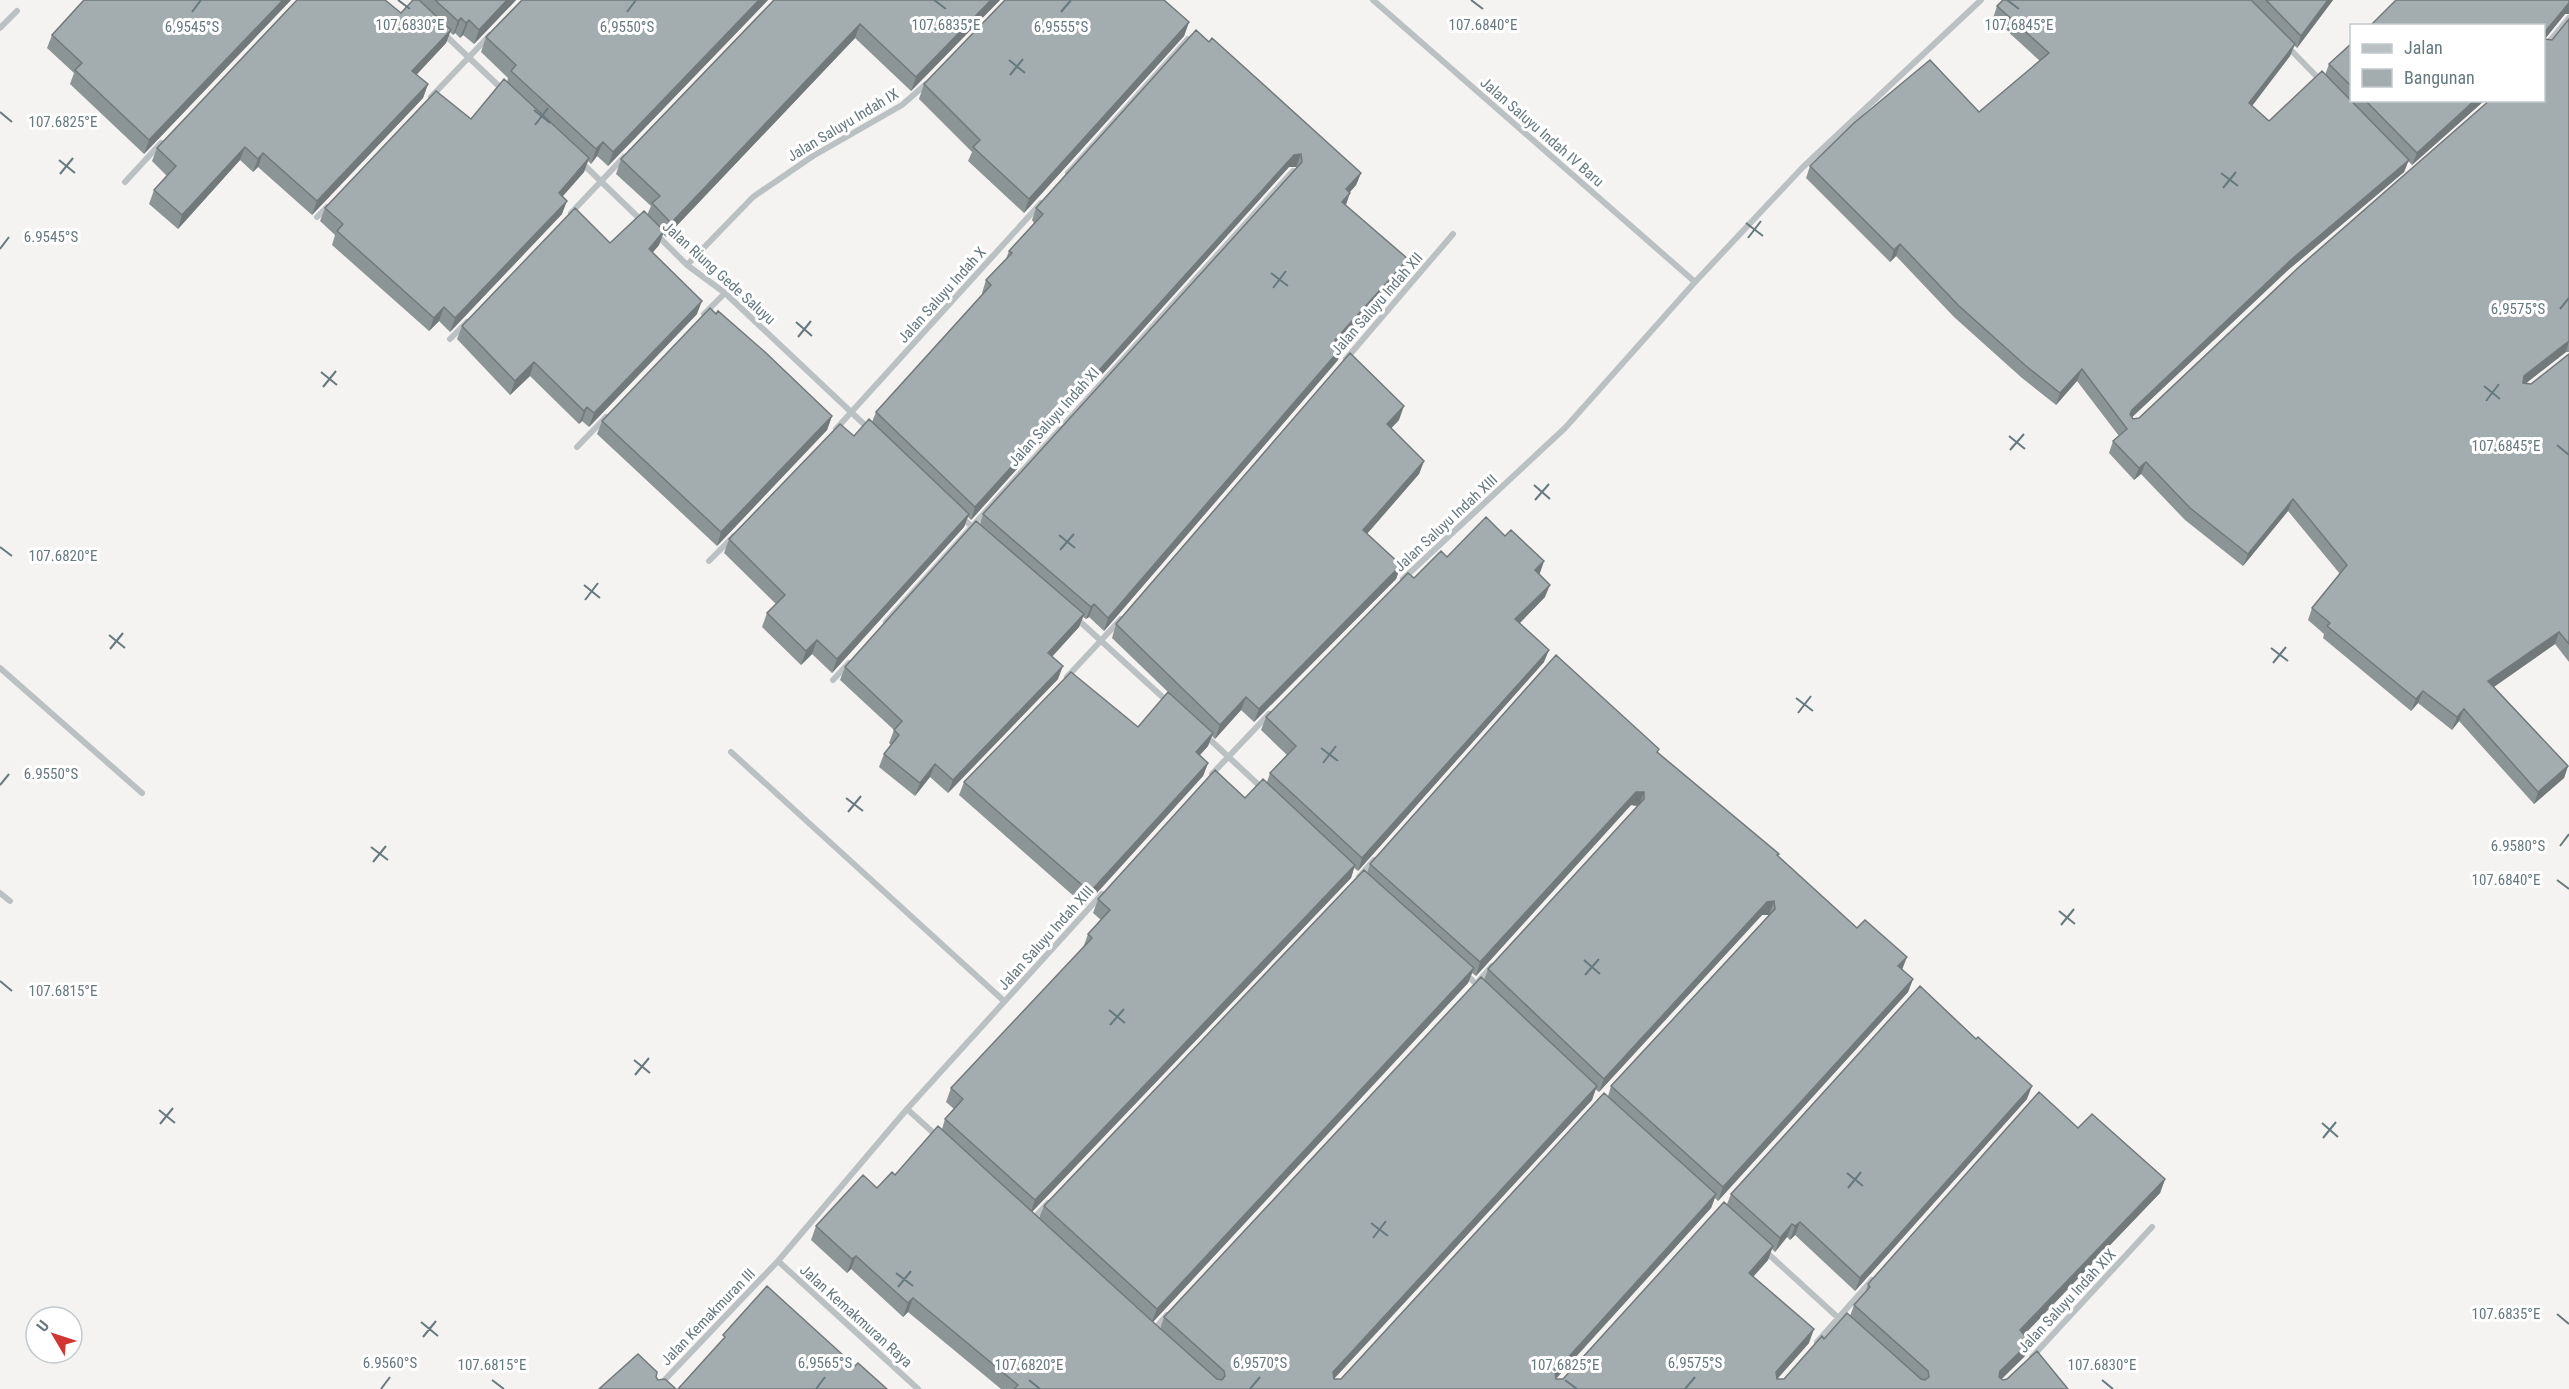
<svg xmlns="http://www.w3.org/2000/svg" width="2569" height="1389" font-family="'Roboto Condensed',sans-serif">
<rect width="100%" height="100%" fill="#f4f3f1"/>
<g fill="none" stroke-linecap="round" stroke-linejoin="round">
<path stroke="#bbc0c2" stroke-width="6" d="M1373,0l322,282
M0,28l17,-17
M443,33l60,57
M2286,45l35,36
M2544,48l25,-30
M431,97l59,-62
M581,162l62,60
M1068,173l120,-134
M125,182l36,-39
M571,213l53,-56
M317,217l10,-10
M657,235l30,30 38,28 143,135
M687,265l66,-68 60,-41 89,-51 24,-21
M704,314l21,-21
M450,339l17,-17
M1346,359l107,-125
M836,429l205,-226
M577,447l29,-30
M960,516l17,15
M709,561l25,-25
M1403,579l162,-151 130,-146 108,-115 178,-167
M1075,617l94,86
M886,622l407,-451
M0,668l142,125
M1067,677l54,-58
M833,680l16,-17
M1206,736l56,52
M731,752l273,249
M1212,774l57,-60
M1359,877l15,-17
M0,893l10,8
M1465,973l16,16
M1477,983l15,-17
M907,1109l31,28
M1032,1220l16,-17
M1764,1250l81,74
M778,1261l140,128
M1152,1332l15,-17
M1817,1342l55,-62
M2032,1357l120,-130
M656,1389l122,-128 129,-152 195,-215"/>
</g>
<path fill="#8c9596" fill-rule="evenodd" d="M84,0h207l-147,154 -74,-70 4,-11 -27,-25 5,-13z
M419,0h97l-42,44 -11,-9 -3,3 -5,-5 -2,2 -3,-3 -4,11 -30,32 12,9 -5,14 -111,117 -54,-48 -5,5 -13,-12 -62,69 -29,-25 5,-14 13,-14 -15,-15 5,-13 244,-135z
M522,0h246l-160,166 -11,-10 -6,8 -3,-3 -4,11 -21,24 -1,18 -112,118 -11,-11 -10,10 -97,-86 3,-10 -15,-14 5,-13 146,-89 36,-37 1,-4 -27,-26 5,-15z
M774,0h226l-89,91 -56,-53 -189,199 -3,-3 -4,11 -7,8 45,61 -108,113 -7,-6 -3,3 -49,-48 -20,19 -53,-56 5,-13 148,-83 37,-28 4,-9 -35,-32 5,-15z
M2003,0h330l-36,48 -3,-3 -4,11 -38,50 17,15 56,-46 4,-11 23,-21v57h133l-73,65 -4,-4 -4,11 -117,99 -155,146 1,2 6,-1 405,-318v-74l21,-12 -20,25 7,1 17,-21v333h-3l-40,31 5,1 38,-30v308l-14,-18 -62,43 75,79 -4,12 -30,26 -75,-83 -7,9 -34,-27 -7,8 -88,-73 1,-4 -16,-14 4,-12 28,-34 -52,-63 -45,55 -58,-46 -44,-46 -7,6 -25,-27 4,-12 6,-5 -42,-55 -21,24 -34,-27 -68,-61 -58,-61 -6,6 -84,-84 4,-12 169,-54 61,-51 -47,-43 4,-12z
M1189,22l-5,14 -160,177 -56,-52 4,-9 -53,-53 5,-15z
M1196,30l165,143 -5,12 -6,7 -5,13 59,67 -66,71v17l-234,271 -15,-14 -3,2 -3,-2 -4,10 -27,30 6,22 -110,114 -18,-16 -15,19 -36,-29 5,-13 7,-9 -2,-2 5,-13 -54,-50 5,-13 135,-143 3,-10 313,-346v-1h-7l-318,353 -3,-3 -4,10 -132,146 -20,-19 -11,11 -39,-38 5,-14 9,-9 -52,-51 5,-14 125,-103 18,-14 4,-10 107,-118 -1,-1 4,-13 20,-21 3,-8 25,-28 -2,-3 4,-12z
M832,416l-5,14 -110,116 -120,-112 5,-13z
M1399,420l-8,8 33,33 -5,13 -52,60 34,31 -5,14 -142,143 -13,-12 -26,29 -3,-3 -4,10 -8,9 8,8 -5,13 -118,130 -126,-111 5,-13 174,-55 30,-35 -56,-54 4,-14z
M1505,536l39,25 -5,13 6,23 -25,26 24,39 -186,209 -4,-3 -3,10 -319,334 7,6 5,-12 323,-333 3,-9 288,-111 121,101 -1,2 135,123 -5,13 -190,209 -3,-3 -4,10 -155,171h7l164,-175 4,-10 296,-95 -172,192 -60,-56 -5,5 -3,-3 -12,15 -3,-3 -4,11 -15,17 56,66 -32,36h7l40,-40 26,-23 4,-11 11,-12 3,-9 210,-156 87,51 -5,14 -136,142 6,7 -5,14 -23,23 1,1 65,9h-1067l-93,-77 -5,5 -52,-48 -4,4 -36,-33 5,-14 61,-38 18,-13 47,-46 3,-10 9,-10 -8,-7 5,-14 132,-140 5,-14 13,-14 -8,-7 5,-14 169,-117 3,-9 17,-18 -26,-25 5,-13 148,-139 33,-21zM1631,805l7,1 -150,163 -4,11 -320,337 -4,12 -7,-7 315,-339 4,-10 4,3zM1762,915h7l-158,171 -3,10 -267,283h-7l258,-279 3,-11 4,3z"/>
<path fill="#72797a" d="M283,0h8l-147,154 5,-14z
M507,0h9l-42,44 5,-14z
M759,0h9l-160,166 5,-14z
M991,0h9l-89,91 5,-14z
M2328,0h5l-36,48 4,-12z
M2569,3v11h-4l-21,26v-7z
M461,18l-6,15 -2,2 5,-14z
M469,20l-6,15 -3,3 6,-15z
M1189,22l-5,14 -160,177 5,-14z
M860,24l-5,14 -189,199 5,-14z
M451,30l-5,13 -39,42 5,-14z
M2295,44l-5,12 -45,59 4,-12z
M428,84l-5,14 -111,117 5,-14z
M2475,100h10l-73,65 5,-12z
M603,142l-6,14 -6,8 5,-15z
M245,147l-5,13 -62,69 4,-14z
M263,153l-5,14 -5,5 5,-13z
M1301,154l-5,13h-7l-318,353 4,-13 319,-352z
M589,158l-5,14 -30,34 5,-13z
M2409,160l-5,12 -117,99 -160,151 5,-12 160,-151z
M1361,173l-5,12 -15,17 5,-13z
M1350,193l-4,12 -4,-3z
M567,201l-5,13 -112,118 5,-14z
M664,231l-5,14 -15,18 5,-14z
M1900,244l-4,12 -6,6 4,-12z
M1408,259l-4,13 -74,80 5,-12z
M702,301l-5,13 -108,113 5,-14z
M444,307l-5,14 -10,10 5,-13z
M2569,341l-3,11 -46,36 4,-12z
M1342,347l-4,13 -234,271 4,-13z
M534,362l-4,14 -20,19 5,-14z
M2082,369l-5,12 -21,24 4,-12z
M1404,406l-5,14 -17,18 5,-14z
M587,407l-5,14 -3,3 5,-13z
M832,416l-5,14 -110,116 4,-14z
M1424,461l-5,13 -61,70 5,-14z
M2146,462l-5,12 -7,6 5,-12z
M2293,499l-5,12 -45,55 5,-12z
M969,514l-5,13 -132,146 5,-14z
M1544,561l-4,12 -10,10 5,-13z
M1401,565l-5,14 -142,143 5,-13z
M1550,585l-5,12 -34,35 4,-13z
M1094,604l-5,13 -3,2 5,-12z
M1084,614l-5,13 -36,39 5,-13z
M2559,632l-4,12 -71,50 4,-13z
M817,640l-5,14 -11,11 5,-14z
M1549,650l-5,12 -186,209 4,-13z
M1063,666l-5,13 -110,114 5,-13z
M2423,691l-5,12 -7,8 5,-12z
M1246,697l-5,13 -26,29 5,-14z
M2464,709l-5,12 -7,9 5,-13z
M1213,733l-5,13 -17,19 5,-13z
M1208,763l-5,13 -118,130 5,-14z
M935,764l-5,13 -15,19 5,-13z
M2568,766l-4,12 -30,26 4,-12z
M1636,792h8l-5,14 -8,-1 -155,171 4,-14z
M1355,865l-4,13 -321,336 5,-14z
M1774,901l-5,14h-7l-163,177 5,-13 163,-177z
M1907,957l-5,13 -4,-4z
M1474,968l-6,15 -317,341 6,-15z
M1913,979l-5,13 -190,209 5,-14z
M1597,1086l-5,14 -264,285 5,-13z
M2032,1086l-5,13 -172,192 5,-13z
M2165,1179l-5,14 -145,151 5,-14z
M1716,1194l-5,14 -161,177 5,-13z
M1800,1222l-5,13 -5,5 5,-14z
M1792,1224l-5,13 -12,15 5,-14z
M1773,1246l-5,14 -24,27 5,-14z
M856,1256l-5,13 -4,4 5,-14z
M913,1298l-5,14 -5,5 5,-14z
M1814,1329l-5,14 -38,43 5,-14z
M2030,1342l-5,14 -30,29 5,-14z"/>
<path fill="#a3adaf" stroke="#72797a" stroke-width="1.5" d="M84,0h199l-134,140 -74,-70 7,-7 -30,-28z
M297,0h88l16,13 12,-13h6l32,30 -39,41 16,13 -111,117 -54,-48 -5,6 -13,-12 -63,68 -28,-25 22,-24 -19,-18z
M435,0h72l-28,30 -10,-10 -3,3 -5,-5 -3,3z
M522,0h237l-146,152 -10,-10 -7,7 -85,-78 5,-6 -30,-28z
M774,0h217l-75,77 -56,-53 -189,199 -19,-20 8,-7 -39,-37z
M1005,0h159l25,22 -160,177 -56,-52 7,-7 -56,-56z
M2003,0h248l44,44 -46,59 20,18 53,-50 87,89 -117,99 -160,151 -2,4 3,5 6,-1 160,-151 191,-167h54v-74h-174l26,-26h173v3l-25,30 1,6 7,1 17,-21v322l-45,35 -1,7 8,1 38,-30v290l-10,-12 -71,49 80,85 -30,26 -74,-83 -7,8 -34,-26 -7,8 -89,-73 3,-3 -18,-15 35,-43 -54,-66 -45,55 -58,-46 -44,-46 -7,6 -26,-27 14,-12 -45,-60 -22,24 -34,-27 -68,-61 -58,-61 -6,6 -84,-84 44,-43 76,-63 49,52 70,-59 -52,-47z
M2266,0h62l-27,36z
M1196,30l13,12 3,-4 149,135 -15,16 4,4 -8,9 66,57 -73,81 7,7 -234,271 -14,-14 -3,3 -108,-93 319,-352 -1,-8 -7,1 -319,352 -99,-95 115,-127 -5,-5 26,-27 -3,-2 34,-37 -7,-6z
M2352,43v44l-23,-23z
M504,79l85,79 -30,35 8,8 -112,117 -11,-11 -10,11 -97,-87 6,-7 -18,-16 111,-117 35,28z
M2365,100h110l-58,53z
M575,208l35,35 34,-32 20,20 -15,18 53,52 -108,112 -7,-6 -3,4 -50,-49 -19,19 -53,-55z
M710,308l6,6 2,-3 47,41 67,64 -111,116 -119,-111z
M1350,353l54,53 -17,18 37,37 -61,69 38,35 -142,144 -13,-12 -26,28 -104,-101z
M869,419l100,95 -132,145 -20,-19 -11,11 -39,-38 18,-18 -56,-56 111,-115 14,12z
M1486,517l19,19 6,-6 33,31 -9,9 15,15 -35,34 34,31 -187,208 -92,-85 26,-27 -30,-29 142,-144 6,5 27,-27 6,6z
M976,521l108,93 -36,39 15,13 -110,114 -18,-16 -15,19 -36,-29 15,-19 -5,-5 8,-9 -57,-54z
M1556,655l103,94 -2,3 122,102 -2,1 80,73 8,-8 42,37 -9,9 15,13 -190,208 -112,-101 164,-177 -1,-8 -7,1 -163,177 -116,-110 156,-170v-7h-8l-156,170 -110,-98z
M1071,672l67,55 30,-35 45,41 -17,19 12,11 -118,129 -126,-110z
M1215,770l30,28 18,-19 92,86 -320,335 -90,-81 18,-20 -12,-11 141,-150 -4,-4 22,-24 -12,-11z
M1364,870l110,98 -317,341 -113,-103z
M1481,977l116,109 -264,286 1,7h7l263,-286 112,101 -161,178 1,7h7l161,-177 49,44 -24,27 65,56 -38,43 1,7h7l38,-43 2,3 23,-26 74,66 4,1 4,-3 -1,-6 -74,-66 16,-18 -2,-3 171,-192 39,36 14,-14 73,65 -145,151 10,12 -30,29 -1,6 4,3 4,-1 30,-28 31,38h-1054l4,-4 -105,-87 -5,5 -52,-47 -4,3 -36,-33 47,-51 14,13 15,-16 3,3 43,-49 215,196 64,57 5,1 3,-4 -1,-5 -60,-54z
M1920,986l56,53 2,-2 54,49 -172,192 -60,-56 -5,4 -3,-2 -12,14 -49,-44z
M767,1286l88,80 3,-3 29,26h-209l47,-52 -2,-2z
M638,1354l19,18 -1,5 2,3 7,-1 11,10h-77z"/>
<path fill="none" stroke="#66797f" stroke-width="2" d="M398,0l12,9M934,0l12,9M1471,0l12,9M2007,0l12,9M192,12l9,-12M627,12l9,-12M1061,12l10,-12M1009,60l16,13M1010,75l13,-16M534,110l16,13M0,112l12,10M535,125l13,-17M59,160l16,13M2221,173l17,13M60,174l13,-16M2223,188l13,-16M1746,223l17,13M1748,238l13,-17M0,249l9,-12M1271,273l17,13M1273,288l13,-17M2560,309l9,-11M796,322l16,14M798,337l13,-16M321,372l16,13M2484,386l16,13M323,387l13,-16M2486,401l13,-17M2009,436l16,13M2557,445l12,10M2010,450l14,-16M1534,485l16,14M1535,500l14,-16M1059,535l16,13M0,547l12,9M1060,550l14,-16M584,585l16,13M585,600l13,-17M109,635l16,13M2271,648l17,13M110,649l13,-16M2273,663l13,-16M1796,698l17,13M1798,713l13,-17M1321,748l17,13M1323,763l13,-17M0,785l9,-11M846,798l17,13M848,812l13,-16M2560,846l9,-12M371,847l17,13M373,862l13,-16M2557,880l12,9M2059,911l16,13M2061,925l13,-16M1584,960l16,14M1585,975l14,-16M0,981l12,10M1109,1010l16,13M1110,1025l14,-16M634,1060l16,13M635,1075l14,-17M159,1110l16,13M2322,1123l16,14M160,1124l13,-16M2323,1138l13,-16M1847,1173l16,13M1848,1188l13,-16M1371,1223l17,13M1373,1238l13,-17M896,1273l17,13M898,1287l13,-16M2557,1314l12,10M421,1322l17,14M423,1337l13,-16M492,1380l12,9M1029,1380l11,9M1565,1380l12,9M2102,1380l11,9M381,1389l9,-12M816,1389l9,-12M1250,1389l10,-12M1685,1389l10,-12"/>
<g text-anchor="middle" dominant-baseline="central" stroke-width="6" stroke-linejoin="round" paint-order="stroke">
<g font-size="15" fill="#66797f" stroke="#fff">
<text transform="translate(843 125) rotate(-31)">Jalan Saluyu Indah IX</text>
<text transform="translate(1542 132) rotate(41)">Jalan Saluyu Indah IV Baru</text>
<text transform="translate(719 273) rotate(42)">Jalan Riung Gede Saluyu</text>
<text transform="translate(942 295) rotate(-48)">Jalan Saluyu Indah X</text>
<text transform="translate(1377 304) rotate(-49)">Jalan Saluyu Indah XII</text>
<text transform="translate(1054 417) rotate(-48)">Jalan Saluyu Indah XI</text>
<text transform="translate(1446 523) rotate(-43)">Jalan Saluyu Indah XIII</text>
<text transform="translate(1046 938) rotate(-48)">Jalan Saluyu Indah XIII</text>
<text transform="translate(2067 1301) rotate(-47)">Jalan Saluyu Indah XIX</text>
<text transform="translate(856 1316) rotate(42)">Jalan Kemakmuran Raya</text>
<text transform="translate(708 1317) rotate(-46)">Jalan Kemakmuran III</text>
</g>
</g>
<g font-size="15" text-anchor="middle" fill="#66797f" stroke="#fff" stroke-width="6" stroke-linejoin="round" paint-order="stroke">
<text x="410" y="30">107.6830°E</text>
<text x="946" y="30">107.6835°E</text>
<text x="1483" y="30">107.6840°E</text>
<text x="2019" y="30">107.6845°E</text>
<text x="192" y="32">6.9545°S</text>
<text x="627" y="32">6.9550°S</text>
<text x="1061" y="32">6.9555°S</text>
<text x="63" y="127">107.6825°E</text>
<text x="51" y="242">6.9545°S</text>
<text x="2518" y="314">6.9575°S</text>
<text x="2506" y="451">107.6845°E</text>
<text x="63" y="561">107.6820°E</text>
<text x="51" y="779">6.9550°S</text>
<text x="2518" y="851">6.9580°S</text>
<text x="2506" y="885">107.6840°E</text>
<text x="63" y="996">107.6815°E</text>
<text x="2506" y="1319">107.6835°E</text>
<text x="390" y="1368">6.9560°S</text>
<text x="825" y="1368">6.9565°S</text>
<text x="1260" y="1368">6.9570°S</text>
<text x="1695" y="1368">6.9575°S</text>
<text x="492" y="1370">107.6815°E</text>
<text x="1029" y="1370">107.6820°E</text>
<text x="1565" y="1370">107.6825°E</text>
<text x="2102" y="1370">107.6830°E</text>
</g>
<rect x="2350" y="24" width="195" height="78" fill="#ffffff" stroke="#c2c9cc" stroke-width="1.5"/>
<rect x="2362" y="44" width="30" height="9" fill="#bbc0c2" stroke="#c2c9cc" stroke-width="1.5"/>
<text x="2404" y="54" font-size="18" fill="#66797f">Jalan</text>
<rect x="2362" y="69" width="30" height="18" fill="#a3adaf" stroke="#c2c9cc" stroke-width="1.5"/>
<text x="2404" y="84" font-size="18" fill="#66797f">Bangunan</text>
<g transform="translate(54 1335) rotate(309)"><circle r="28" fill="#ffffff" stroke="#c2c9cc" stroke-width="1.5"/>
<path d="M0-4.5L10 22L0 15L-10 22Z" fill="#d13634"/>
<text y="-9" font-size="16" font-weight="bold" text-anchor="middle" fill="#66797f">U</text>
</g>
</svg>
